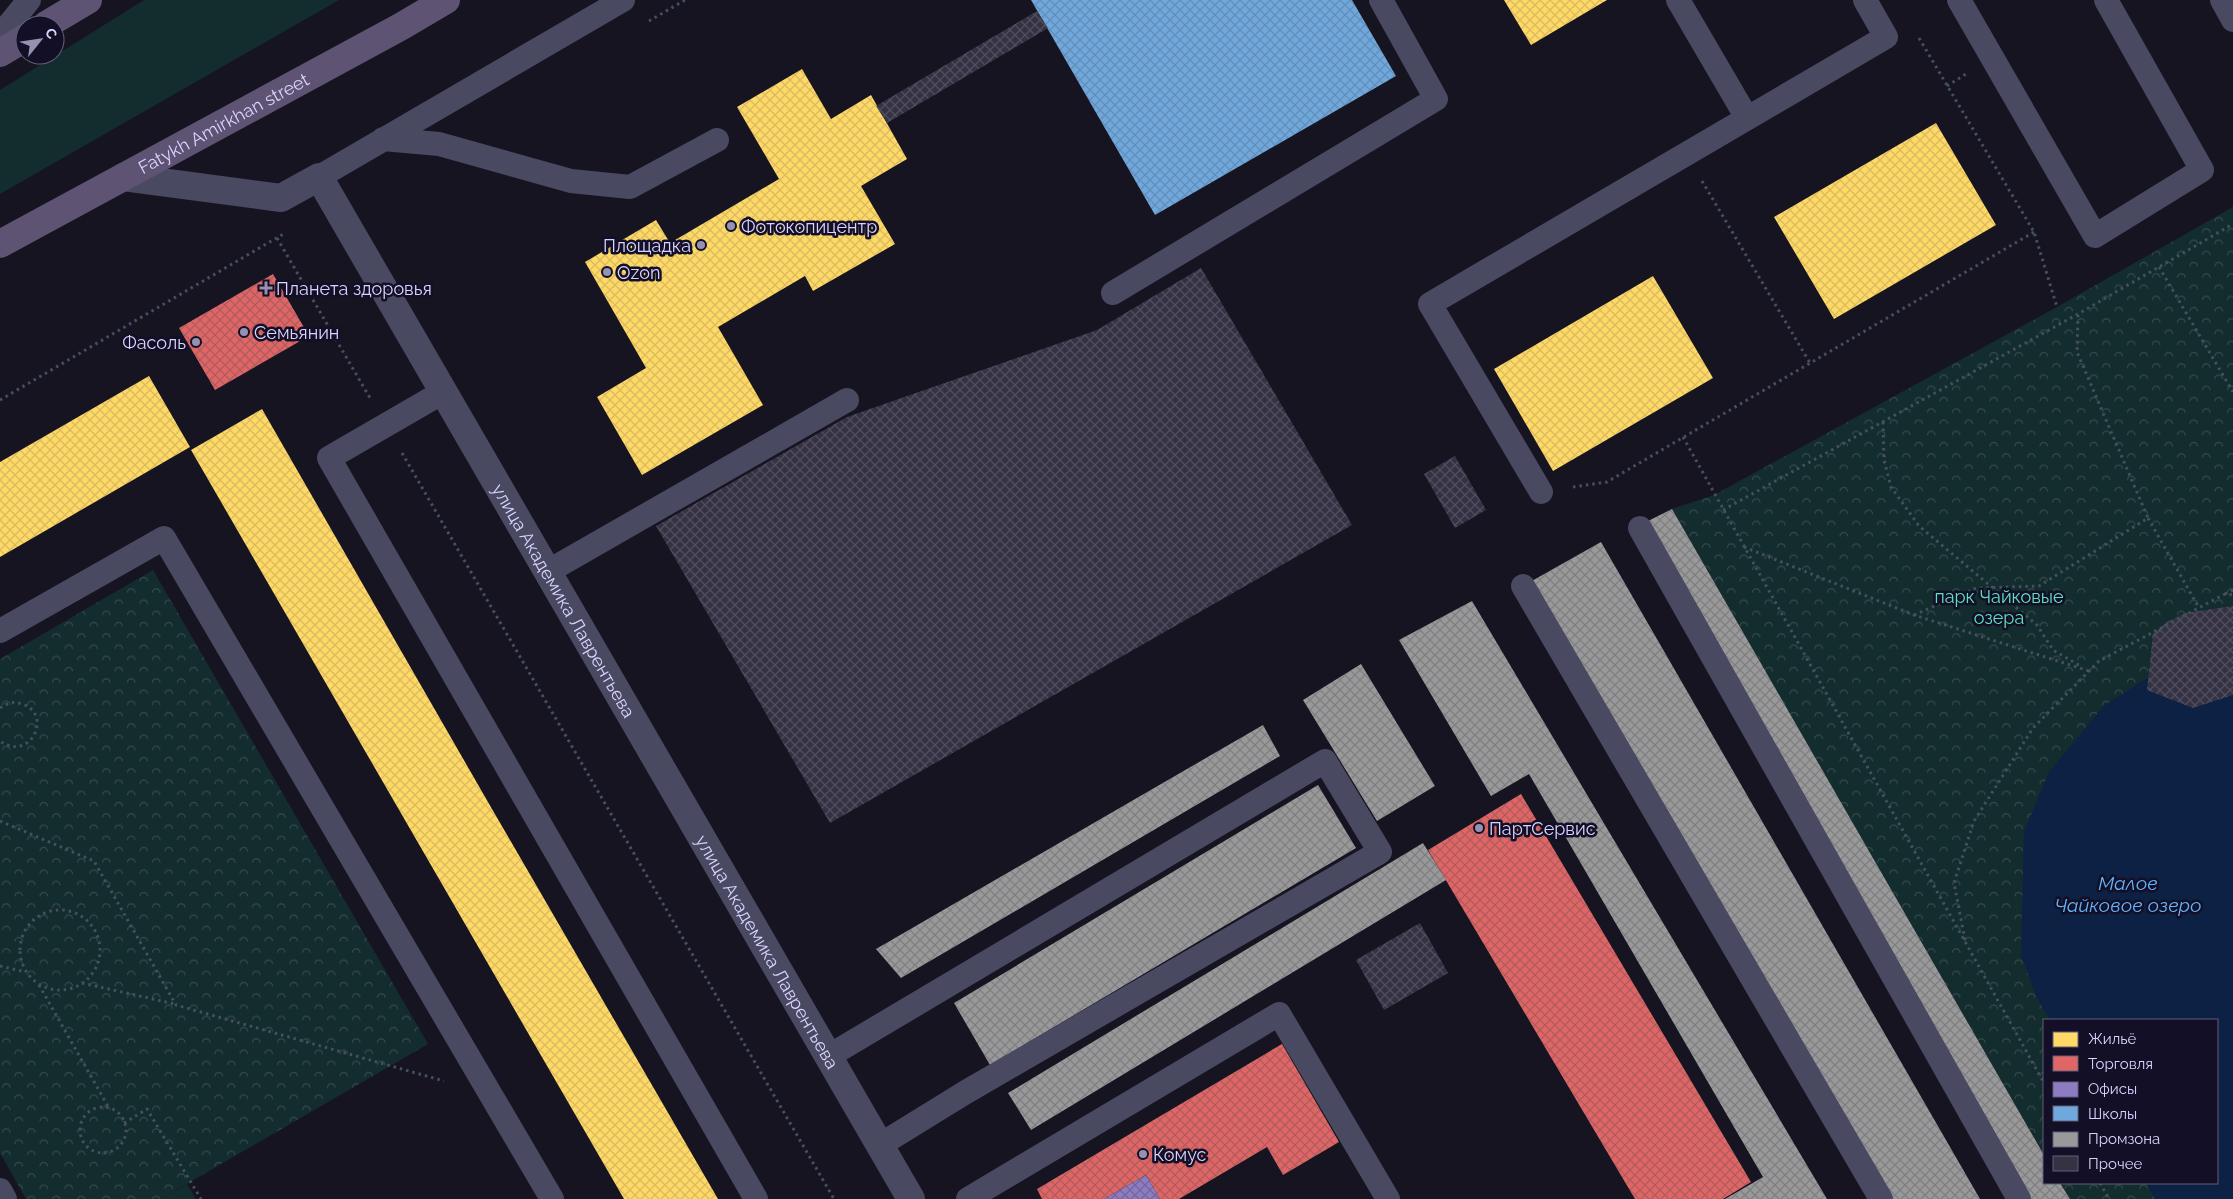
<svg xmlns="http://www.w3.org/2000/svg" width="2233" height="1199" font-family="Raleway,sans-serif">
<defs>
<pattern id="park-crowns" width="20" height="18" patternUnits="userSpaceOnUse" patternTransform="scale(1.25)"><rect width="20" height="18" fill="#132c2d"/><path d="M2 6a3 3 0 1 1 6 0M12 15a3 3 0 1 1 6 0" fill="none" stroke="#354a4c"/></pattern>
<pattern id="homes-cross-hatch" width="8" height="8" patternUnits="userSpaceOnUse" patternTransform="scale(1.25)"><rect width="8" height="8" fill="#ffd966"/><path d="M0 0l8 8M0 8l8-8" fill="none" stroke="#d9ba61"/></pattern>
<pattern id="shops-cross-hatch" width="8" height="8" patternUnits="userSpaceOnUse" patternTransform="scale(1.25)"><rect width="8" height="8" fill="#e06666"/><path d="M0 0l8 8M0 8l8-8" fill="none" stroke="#b05b5e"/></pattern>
<pattern id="offices-cross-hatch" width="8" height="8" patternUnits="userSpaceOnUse" patternTransform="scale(1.25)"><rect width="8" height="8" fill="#8e7cc3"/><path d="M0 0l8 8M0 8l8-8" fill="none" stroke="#736799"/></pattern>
<pattern id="schools-cross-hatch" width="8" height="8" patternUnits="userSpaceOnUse" patternTransform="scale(1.25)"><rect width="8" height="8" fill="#6fa8dc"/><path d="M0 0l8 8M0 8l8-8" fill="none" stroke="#648eb8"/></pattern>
<pattern id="industry-cross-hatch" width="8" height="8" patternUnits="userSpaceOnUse" patternTransform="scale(1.25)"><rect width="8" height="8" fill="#999"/><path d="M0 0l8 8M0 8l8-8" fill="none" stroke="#7f7e82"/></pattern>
<pattern id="building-cross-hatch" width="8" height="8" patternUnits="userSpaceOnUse" patternTransform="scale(1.25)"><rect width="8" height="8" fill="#343243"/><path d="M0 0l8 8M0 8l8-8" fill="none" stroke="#514f5f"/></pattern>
</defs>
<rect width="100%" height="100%" fill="#161421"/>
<path fill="#132c2d" d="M144,0h195l-339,194v-104z
M187,1184l9,15h-35z"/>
<path fill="url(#park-crowns)" d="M2233,207v992h-163l-10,-16h157v-163h-173v135l-372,-646 42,-14 343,-188z
M153,570l275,474 -267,155h-135l-26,-46v-494z"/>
<path fill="#0d2144" d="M2233,649v550h-78l-9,-16h71v-163h-167l-13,-22 -16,-43 3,-123 25,-60 55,-66 57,-37z"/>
<path fill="url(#homes-cross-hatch)" d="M1504,0h103l-76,45z
M802,69l29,50 40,-24 36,64 -46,27 34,58 -82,47 -8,-15 -87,51 45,78 -121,70 -45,-78 49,-29 -61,-106 71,-42 14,23 109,-64 -42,-72z
M1936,123l60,102 -162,94 -60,-102z
M1653,276l60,102 -160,93 -59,-102z
M149,376l41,71 -190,110v-95z
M262,409l230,400 226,390h-94l-433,-749z"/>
<path fill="url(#shops-cross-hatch)" d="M273,274l36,62 -94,54 -36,-62z
M1521,794l230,388 -28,17h-88l-207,-349z
M1282,1044l57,98 -56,33 -16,-28 -88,52h-19l-14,-24 -42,24h-62l-5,-10z"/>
<path fill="url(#offices-cross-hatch)" d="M1146,1175l14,24h-56z"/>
<path fill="url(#schools-cross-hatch)" d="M1031,0h321l44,76 -241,139z"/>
<path fill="url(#industry-cross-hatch)" d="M1672,509l372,646v28h16l10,16h-45l-387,-673z
M1601,542l379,657h-94l-356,-617z
M1472,601l355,598h-102l38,-22 -234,-403 -38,22 -92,-156z
M1361,664l74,122 -58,35 -74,-121z
M1263,725l17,31 -379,222 -25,-29z
M1318,785l38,63 -366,217 -36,-62z
M1423,843l23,37 -415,250 -23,-37z"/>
<path fill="url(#building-cross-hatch)" d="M1037,11l11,17 -161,95 -11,-17z
M1201,268l151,257 -522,298 -174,-297 191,-109 250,-87z
M1455,456l31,54 -31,18 -31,-54z
M2233,606v89l-40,13 -46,-18 6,-56 14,-12 18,-9z
M1420,923l28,50 -64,37 -28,-50z"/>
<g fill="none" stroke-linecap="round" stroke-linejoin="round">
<path stroke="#44505f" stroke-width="3" stroke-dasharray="2.5 4" stroke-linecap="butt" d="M649,21l36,-21
M1919,38l115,194 23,75
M1947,86l19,-12
M1702,181l108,182
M277,238l93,160
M2159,267l74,125
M0,400l285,-167
M1883,422l1,38 7,27 28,39 118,99 16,25 29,17
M1683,437l361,646
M402,453l432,746
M1573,487l34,-5 427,-250
M1723,510l355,-196 155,-90
M2148,518l51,90
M1744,547l170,68 175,56
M2225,594l8,-4
M1914,615l62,-27 63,-2 109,-68 -71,-166 1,-37
M0,708c7,-5 14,-7 22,-4 32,10 8,59 -22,37
M0,821l94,40 82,144 268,76
M20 950a40 40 0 1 1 80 0a40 40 0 1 1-80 0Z
M1965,940l-11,-57 20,-62 59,-93 66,-67 126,-67 8,1
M0,966l26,6
M82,983l93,21
M39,985l70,123
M80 1130a23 23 0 1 1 46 0a23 23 0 1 1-46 0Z
M124,1123l23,-14 54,90
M2100,1183l9,16"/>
<path stroke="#4a4962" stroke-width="24" d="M1678,0l69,118
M1959,0l136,236 107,-66 -96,-170
M2222,0l11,20
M0,36l29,-36
M383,139l56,5 132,37 59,6 87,-47
M319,177l304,-177
M1113,293l323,-194 -55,-99
M443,392l-114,66 427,741
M1541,492l-111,-188 456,-267 -21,-37
M1640,528l379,671
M547,572l300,-172
M1523,586l358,613
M0,631l164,-93 388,661
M829,1056l496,-295 55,91 -414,240 -86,53
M0,1190l5,9
M968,1199l311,-185 109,185"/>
<path stroke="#4a4962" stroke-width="28" id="s1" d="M123,177l158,21 38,-21 592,1022"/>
<g stroke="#5e5373" stroke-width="28">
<path d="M46,25l42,-25"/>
<path d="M0,53l25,-15"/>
<path id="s2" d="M0,244l402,-218 44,-26"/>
</g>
</g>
<g fill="#9591b1" stroke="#130f26" stroke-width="2">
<circle cx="731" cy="226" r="5"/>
<circle cx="701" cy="245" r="5"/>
<circle cx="607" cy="272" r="5"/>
<path d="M263.5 280.5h5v5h5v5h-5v5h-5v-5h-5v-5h5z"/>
<circle cx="244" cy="332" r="5"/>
<circle cx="196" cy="342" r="5"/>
<circle cx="1479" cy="828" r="5"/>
<circle cx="1143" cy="1154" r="5"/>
</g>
<g text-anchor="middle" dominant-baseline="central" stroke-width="5" stroke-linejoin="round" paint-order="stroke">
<g font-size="18" fill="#d9d4ff" stroke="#130f26">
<text stroke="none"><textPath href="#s2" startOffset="254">Fatykh Amirkhan street</textPath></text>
<text stroke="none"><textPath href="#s1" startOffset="692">улица Академика Лаврентьева</textPath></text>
<text stroke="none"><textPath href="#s1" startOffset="1098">улица Академика Лаврентьева</textPath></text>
</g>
<g font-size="18" fill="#d9d4ff" stroke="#130f26" text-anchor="start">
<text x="741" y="226">Фотокопицентр</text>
<text x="691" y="245" text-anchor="end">Площадка</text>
<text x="617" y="272">Ozon</text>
<text x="276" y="288">Планета здоровья</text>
<text x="254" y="332">Семьянин</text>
<text x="186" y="342" text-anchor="end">Фасоль</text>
<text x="1489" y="828">ПартСервис</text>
<text x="1153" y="1154">Комус</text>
</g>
<g font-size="18" fill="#5fe0c0" stroke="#130f26">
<text x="1999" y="596">парк Чайковые<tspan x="1999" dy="21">озера</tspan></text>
</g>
<g font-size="19" font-style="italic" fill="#62b6ff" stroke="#130f26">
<text x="2128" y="883">Малое<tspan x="2128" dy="22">Чайковое озеро</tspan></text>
</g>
</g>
<rect x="2043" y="1019" width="175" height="165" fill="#130f26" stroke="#625e7d"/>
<rect x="2053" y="1032" width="25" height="15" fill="#ffd966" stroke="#625e7d"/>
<text x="2088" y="1044" font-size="15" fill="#d9d4ff">Жильё</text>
<rect x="2053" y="1056" width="25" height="15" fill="#e06666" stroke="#625e7d"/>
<text x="2088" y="1069" font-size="15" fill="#d9d4ff">Торговля</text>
<rect x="2053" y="1082" width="25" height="15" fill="#8e7cc3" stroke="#625e7d"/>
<text x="2088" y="1094" font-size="15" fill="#d9d4ff">Офисы</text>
<rect x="2053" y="1106" width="25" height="15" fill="#6fa8dc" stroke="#625e7d"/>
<text x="2088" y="1119" font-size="15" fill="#d9d4ff">Школы</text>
<rect x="2053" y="1132" width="25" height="15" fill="#999999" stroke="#625e7d"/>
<text x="2088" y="1144" font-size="15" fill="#d9d4ff">Промзона</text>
<rect x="2053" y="1156" width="25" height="15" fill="#343243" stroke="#625e7d"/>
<text x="2088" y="1169" font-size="15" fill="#d9d4ff">Прочее</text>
<g transform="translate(40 40) rotate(60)"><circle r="24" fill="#130f26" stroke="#625e7d"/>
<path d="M0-4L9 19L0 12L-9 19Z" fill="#9591b1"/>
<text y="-8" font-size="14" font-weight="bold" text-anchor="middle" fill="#d9d4ff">С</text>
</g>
</svg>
